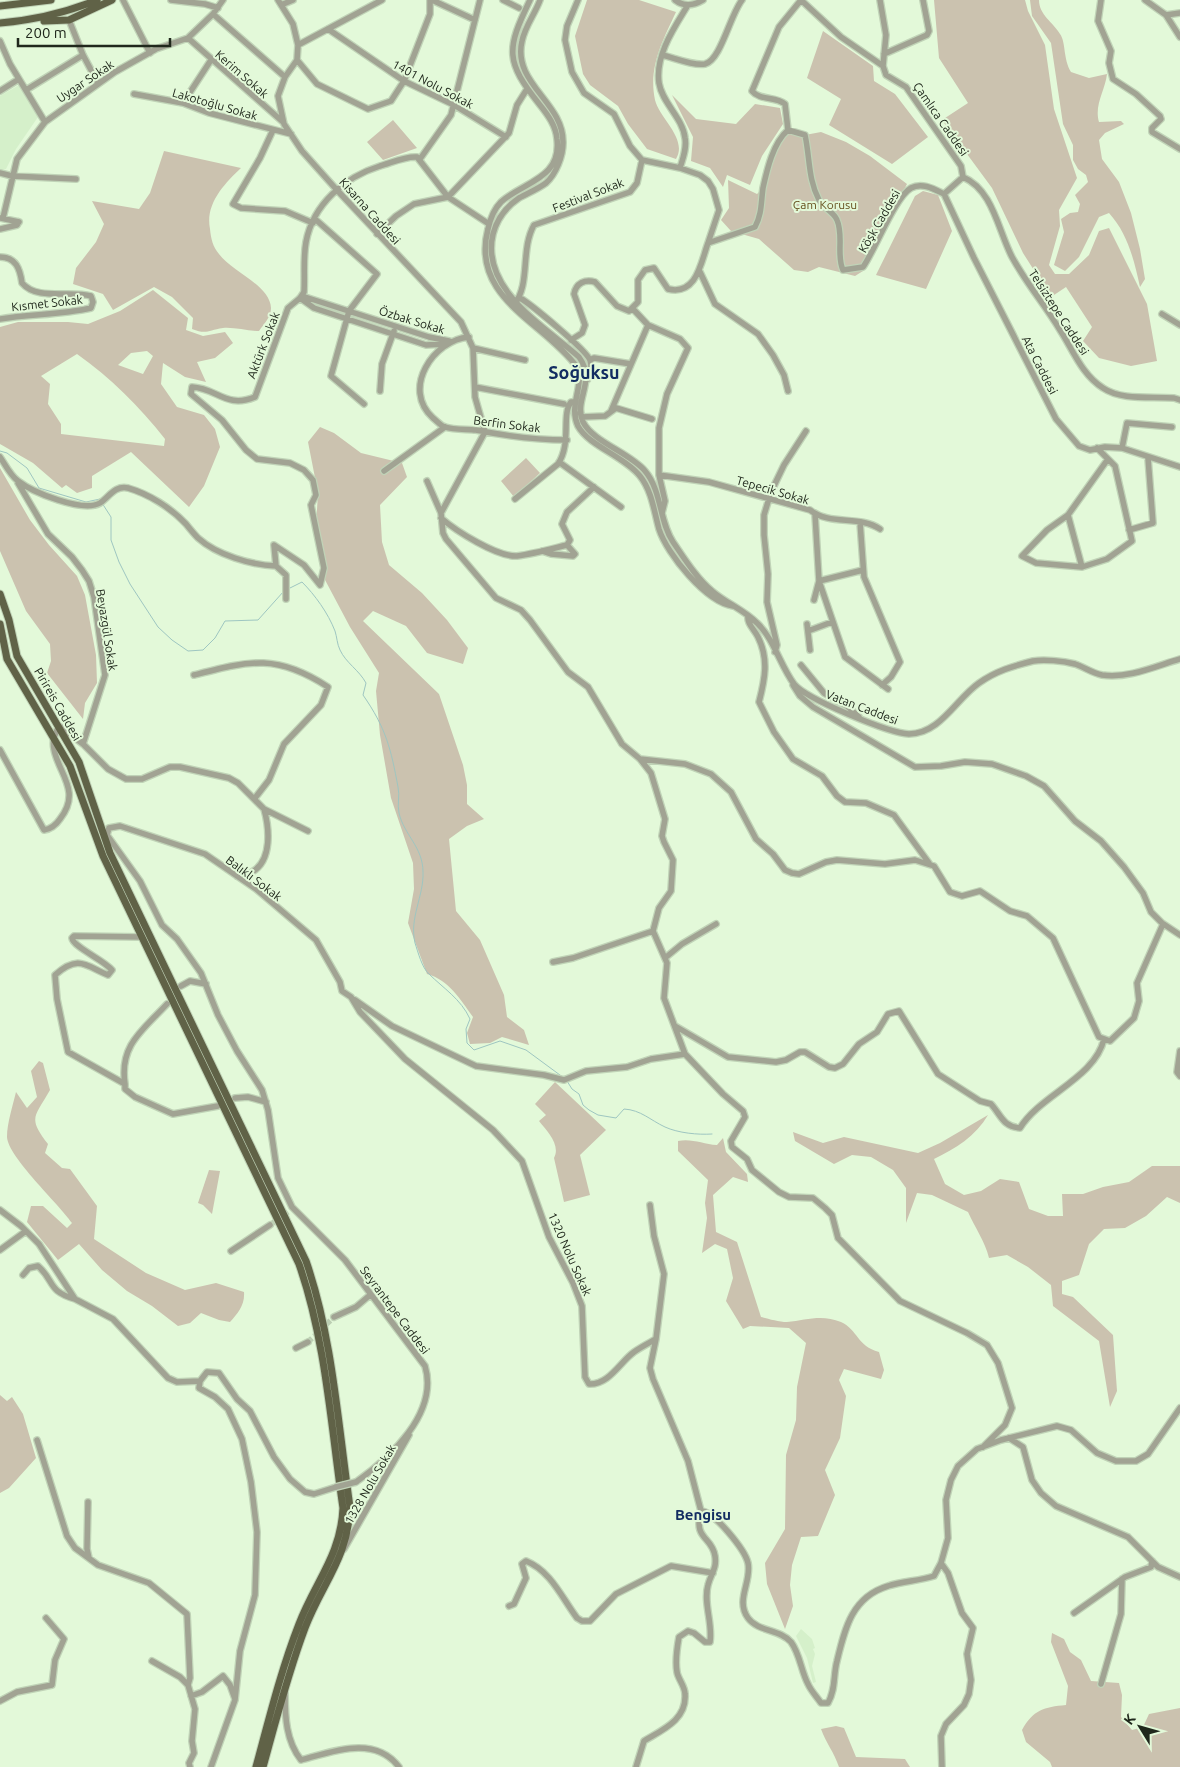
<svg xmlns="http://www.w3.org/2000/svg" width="1180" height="1767" font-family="Ubuntu,sans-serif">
<rect width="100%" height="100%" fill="#e3f9d9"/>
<path fill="#d5f0ca" d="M19,85l19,32 -22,32 -10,20 -6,1v-74z
M801,1629l11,10 3,9 -2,1 2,5 -3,12 4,16 -3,1 -6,-25 -11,-22z"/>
<path fill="#cbc2af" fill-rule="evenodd" d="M587,0h52l37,12c-13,28 -28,55 -21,88 5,19 33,39 21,59l-29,-10 -19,-25 -10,-18 -28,-21 -7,-11 -8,-38z
M934,0h91l3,11 17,34 9,64 23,69 -18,32 1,16 -11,39 6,9h14l20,-19 10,-24 10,-3 38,76 10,57 -26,5 -32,-8 -16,-17 9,-14 -26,-40 -15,10 -28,-44 -31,-65 -50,-68 26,-17 -29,-45z
M1030,0h9c0,15 14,22 21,34 6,8 3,25 11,38l18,6 18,-4c-2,17 -13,31 -8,48l22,-1 3,3 -19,9 -6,7 3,19 17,23 12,31 9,36 5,30 -5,8c-6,-27 -12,-53 -31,-74l-10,4 -20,40 -14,14 -11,-6 10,-33 -3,-13 9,-6 8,-1 2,-8 -5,-9 13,-13 -2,-7 -8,-6 -5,-9v-15l-10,-21 -12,-81 -19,-27z
M823,31l50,35 1,15 21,13 33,43 -36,27 -63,-39 12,-26 -34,-21z
M672,95l24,24 40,5 19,-20 25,4 3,16 -21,32 -12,29 -23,-10 -4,12 -13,-19 -19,-7 2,-24z
M393,120l24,28 -34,12 -16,-18z
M788,130l17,5 16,-3 25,10 24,14 37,28 -44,87 -8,5 -36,-9 -11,5 -14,-2 -35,-31 -28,-8 -10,-11 8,-12 -1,-28 29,14 7,-7 9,-33z
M164,151l77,17c-17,16 -36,36 -31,61 1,10 3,18 9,25 12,17 51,31 52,54 0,9 -7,16 -12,23 -12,0 -25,-4 -36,-3 -15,2 -16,7 -31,1l1,-11 -21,-21 -18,-10 -41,23 -10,-16 -30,-10 3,-16 20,-26 8,-18 -12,-23 47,8 11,-16z
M923,191l15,4 14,36 -26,58 -50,-14 39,-79z
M153,290l35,28 -2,12 17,6 22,-4 8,11 -18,15 -18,4 9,20 -21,-5 -22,-14 -2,21 16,23 27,8 11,14 5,18 -16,39 -15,21 -58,-55 -39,24v12l-15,5 -11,-8 -4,3 -29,-25 -33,-19v-117l18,-5h50l20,2 32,-13zM147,351l6,5 -10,18 -25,-9 13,-12zM77,354c34,24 62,52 88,85l-1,7 -103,-12v-10l-13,-20 2,-20 -9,-8z
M320,427l14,6 27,20 41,10 5,14 -27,28 2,37 7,23 33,28 25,27 21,28 -5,16 -36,-11 -21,-27 -33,-15 -10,10 76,73 24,71 4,20v19l17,15 -17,7 -18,13 7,72 24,29 24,55 3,22 17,13 5,15 -27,-8 -12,6 -20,1 -3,-11 6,-16c-13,-18 -24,-37 -46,-43l-19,-51 6,-34 -1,-26 -22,-65 -11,-63 -4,-44 3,-18 -29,-46 -26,-49 -8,-52 2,-33 -10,-51z
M526,458l14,15 -26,24 -13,-16z
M0,468l30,52 19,25 28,31 8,19 11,60 1,28 -12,20 -2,16 -36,-46 4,-12 -1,-17 -24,-33 -26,-60z
M39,1061l4,2 7,27c-15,27 -23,27 -2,54l-3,9 17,15 8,1 27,37 -3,33 52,34 39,17 31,-7 28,9c1,13 -6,21 -14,30l-11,-2 -18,-7 -11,10 -12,3 -26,-20 -25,-15 -25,-21 -23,-26 -21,16 -31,-38 4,-16h12l24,22 5,-5c-13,-19 -64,-66 -65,-86 0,-14 6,-32 9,-45l11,16 10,-11 -6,-26z
M555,1082l51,48 -26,25 10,40 -26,7 -10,-44c7,-13 -7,-27 -15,-37l7,-6 -11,-11z
M988,1115c-12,21 -33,34 -54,44l11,25 19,11 17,-4 19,-12 19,3 10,27 19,7h15l-1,-22h21l20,-7 26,-5 23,-16h28v37l-13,-6 -21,19 -21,12 -21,1 -15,15 -10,31 -17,6v13l11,3 40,38 4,56 -7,16 -11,-66 -46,-35 -2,-21 -23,-18 -21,-12 -18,3c-4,-17 -14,-30 -21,-46l-36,-17 -15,-2 -11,30v-35l-13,-18 -22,-13 -19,-2 -18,9 -39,-23 -2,-9 30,11 21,-6 74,16 22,-10z
M723,1138l3,14 21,22 1,8 -15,-5 -20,18 3,37 21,10 24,75c8,2 18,5 26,5 19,-2 35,-8 54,0 17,8 16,24 38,30l5,18 -3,9 -37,-10 -5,11 7,16 -6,42 -15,32 10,25 -17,41 -17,1 -9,28 -2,20 3,21 -8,23 -18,-45 -2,-21 20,-34 1,-74 10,-35 1,-33 9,-44 -17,-15 -39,-2 -7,3 -17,-28 7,-23 -6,-29 -12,-5 -13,9 5,-35 -2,-15 3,-23 -30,-29v-10c13,-3 25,3 39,4z
M209,1170l11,1 -8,43 -9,-9 -5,-2z
M0,1395l7,6 5,-4 11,17 13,44 -27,30 -9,5z
M1052,1633l12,6 6,13 11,8 10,21 28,2 3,12 -1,22 11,13 11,-3 6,-13 31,-6v59h-128l-2,-5 -24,-20 -4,-12c11,-20 22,-23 44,-25l2,-19 -17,-44z
M836,1726l8,2 12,29 49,2 5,8h-71c-5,-15 -13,-24 -18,-38z"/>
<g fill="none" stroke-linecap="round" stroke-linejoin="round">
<path stroke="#9ec6c1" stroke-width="1" d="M0,451l7,2 20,15 12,20 47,14 14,-3
M102,503l9,14v23l8,22 11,22 28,43 14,13 16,11 15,-1 12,-12 10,-17 33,-1 26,-29
M288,589l14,-7c13,13 26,31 33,49 2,6 2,13 5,19 6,13 19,20 26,33l-3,12c23,33 28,54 35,92 2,8 -1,18 1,26 5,22 24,34 24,59 1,24 -14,46 -8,71 3,9 7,25 14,31 14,14 32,25 41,45l-4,10 1,14 7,7 26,-9 26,9 38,28
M567,1081l5,8 7,5 4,11 6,5 9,5 18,3 8,-9c17,1 26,11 41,18 13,6 33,8 47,7"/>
<path stroke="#bccfb3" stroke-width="5.5" stroke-dasharray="5.5 3" stroke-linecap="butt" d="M270,1225l18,-13
M308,1342l26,-25"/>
<defs>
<path id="minor" d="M123,0l27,53
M171,0l34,4 13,4
M278,0l15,24 5,21 -1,15 -12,17 -7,19 6,28 18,27 34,38 125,133 12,26 2,49 10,35 -44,81
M432,0l43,20
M503,0l16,8
M530,0c-24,50 -25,61 10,105 8,10 16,21 17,34 5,40 -34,43 -56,63 -7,7 -11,18 -13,27 -18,69 56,93 89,138 8,19 -9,38 1,59 11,20 46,30 62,50 12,15 14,35 19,53 8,25 47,73 74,77
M540,0c-5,14 -15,26 -18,41 -10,43 42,61 41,102 0,13 -7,31 -17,40 -8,6 -18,10 -27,15 -13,9 -22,20 -26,36 -13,55 51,92 86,123 18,25 -6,42 4,65 10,20 47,31 62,49 17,20 14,50 28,71 11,16 24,37 39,49 14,12 32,19 45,32 17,16 23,42 37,61 12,15 95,49 115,50 31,0 47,-35 70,-51 17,-12 34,-17 54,-22 11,-2 30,0 42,3 9,3 17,9 27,11 26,4 54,-9 78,-16
M578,0l-11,26 -2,14 7,32 12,21 30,21 16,32 12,14 38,8 20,7 8,6 5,8 6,21 -11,33
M675,0c9,7 18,6 28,0
M801,0l40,37 42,29
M880,0l6,35 -3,31 3,9 20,12 55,79 2,11 -19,17
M1101,0l-3,21 13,30 -2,12 4,16 23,15 24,22 1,3 -9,9v4l28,17
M1145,0l21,15 14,-2
M281,5l12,-5
M213,14l72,63
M1166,15l14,22
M69,20l14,35 15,28
M328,29l76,52 50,24 52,32
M188,38l95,84
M0,41l10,23 35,58
M298,45l84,-45
M884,54l43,-19 2,-4 -6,-31
M662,55c13,3 31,11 43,9 16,-4 25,-49 37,-64
M297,60l20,24 51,25 23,-8 13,-20 26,-67v-14
M26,90l57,-35
M0,91l19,-12
M134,94l49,9 26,10 82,21
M183,103l28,-43
M273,130l-13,28 -27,46 8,4 44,3 28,12
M788,130l-3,-26c-9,-8 -25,-3 -33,-13l27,-64 22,-27
M420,159l31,-44 29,-115
M680,168c3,-10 7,-20 5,-30 -2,-20 -23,-35 -26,-55 -4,-28 15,-55 29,-78
M0,173l12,3 64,3
M963,177c30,13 35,53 49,80 14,26 33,48 48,73 13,20 22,45 43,58 19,13 49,8 71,10l6,2
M944,194l30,64 82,161 23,27 11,4 15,-3 17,1 58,19
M0,218l19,4
M3,218l14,-59 28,-37 70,-50 41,-23 32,-11 25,-24 10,-14
M315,219l62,55 -28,37 -18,65 33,28
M0,229l17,-4 2,-3
M377,234l19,-18 18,-12 34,-7 61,-64 8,-28 10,-16
M0,257c16,0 20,12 22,26 15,18 48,7 69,13l2,6 -2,6c-31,7 -61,6 -91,11
M700,272l15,32 43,30 15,21 11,20 4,16
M300,298l14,10 112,37 18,-1
M300,298l5,-1 124,40 20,4
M520,298c12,7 65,51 70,62 2,7 1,13 -2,19
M514,305c17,-21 6,-55 20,-80l96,-33 7,-9 5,-23
M633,309l15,16 32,14 8,9 -21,46 -8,34v47l6,26 -3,12
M1162,314l18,11
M469,337c-36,3 -68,52 -36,81 4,3 8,8 12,9 9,3 21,2 31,3 30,6 60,10 91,10
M571,340l11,-7 3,-8 -11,-31c2,-11 11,-15 21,-12l22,24 12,5 9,-9v-22l7,-10 9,-2 14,21c29,7 33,-27 40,-46l47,-16c7,-13 6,-25 8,-39 4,-18 10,-45 25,-58l17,5c5,23 3,44 14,65 4,8 15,12 18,20 7,16 -1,35 6,50l20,-3c12,-17 32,-70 48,-79 11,-6 23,1 33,6
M473,348l52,12
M590,360l4,-2 37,6
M475,387l89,17
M380,391l2,-27 12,-33
M611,411l37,-86
M580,413l2,4 23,-1 11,-8 36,11
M1122,448l5,-25 45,4
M0,457c5,7 10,18 18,24 14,11 65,32 82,22 9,-6 15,-18 28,-15 21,6 43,20 58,36 4,5 8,10 12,14 19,17 53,27 78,28l-2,-21 30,20 16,20 4,-17 -13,-63 5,-10 -3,-15 -9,-10 -14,-7 -33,-4 -11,-9 -24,-30 -31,-26 1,-7c25,1 34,22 63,10l33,-89 12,-10 4,-6c1,-16 -1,-34 2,-50 7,-38 39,-65 74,-76 11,-3 25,-10 37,-9l31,40 41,27
M559,462l62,45
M384,471l61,-44
M659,475l50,7 101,28c20,16 49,5 70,19
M427,481l14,32 2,20 3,6 50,59 25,12 9,10 38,52 20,15 34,57 18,15 11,14 14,46 -3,17 2,6 9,18 -2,31 -12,17 -6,23 14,32 -3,35 21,56 38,40 20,17 2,6 -14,24 1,6 15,12 5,11 27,22 10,5 24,1 12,10 7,7 6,23 62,63 67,32 20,12 11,18 14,45 -7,17 -22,22
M18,483l30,51 24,23 10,13 7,11 5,16 11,78 -22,69
M515,499l43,-35c14,-21 3,-49 13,-62h4
M815,514l4,67 26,76 43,32
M1068,515l14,52 25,-8 25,-18 -17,-75 -7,-7
M441,518c15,13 56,39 76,38 16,-2 34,-7 50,-11l3,-5 -8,-16 5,-12 27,-25
M860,522l4,55 36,85 -9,15 -9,8
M1129,530l24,-7 -5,-65
M542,551l9,3 22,2 2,-2 -8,-9
M276,566l10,9v24
M1082,567l-46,-4 -14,-7 25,-26 21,-15 40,-56 -11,-11
M819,581l44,-11
M814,600l5,-19
M748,616c-1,8 6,13 10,21 11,22 7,42 1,65l15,30 19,27 29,17 15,20 8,6 21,1 28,12 35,48
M807,624l3,26
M808,631l24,-9
M775,652l2,-7 -10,-43 1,-28 -4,-39v-20l7,-23 13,-27 22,-34
M801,665l23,28 23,13 12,11
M194,675c55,-14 82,-22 134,12l-7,18 -37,39 -15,36 -14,18
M793,685l7,11 13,11 102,60 26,-1 24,-4 27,2 34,12 18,10 31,35 26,20 23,26 19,26 8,19 11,11 18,12
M0,750l44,80c7,-1 12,-5 16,-11 22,-28 -2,-46 -6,-70 -2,-9 1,-15 5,-23l24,18 25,25 18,10h16l28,-12h10l49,11 9,5 26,26 44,22
M640,759l45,5 26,10 20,18 25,47 17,15 12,16 7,3 7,1 27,-12 11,-2 48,4 30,-4 19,6 16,26 12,4 18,-5 30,20 17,5 26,22 46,99 11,4 24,-23 5,-17 -2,-18 26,-59
M109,828l11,-2 85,28 51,35 60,51 24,42 2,9 9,6 9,15 45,47 88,71 29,31 27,76 24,46 9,23 3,71 4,7c20,1 31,-22 45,-32 7,-5 15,-9 22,-13l-6,29 3,11 35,82 13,50
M109,828l-2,7 33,46 22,44 15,14 24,34 17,42 19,36 25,39 6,20 10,68 14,29 53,53 80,106c14,47 -35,92 -69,116
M237,876c4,-1 11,-2 15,-4 21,-12 17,-45 12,-63
M142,937l-68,-1 -2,2c1,9 32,22 40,32l-4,5c-22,-9 -29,-21 -53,0l2,24 11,53 57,32c-6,-39 18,-54 42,-80
M665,958l17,-14 34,-20
M553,962l20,-4 80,-27
M181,986l9,-5 16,3
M355,1000l37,26 84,40 68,9 20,5 22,-9 41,-4 24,-8 34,-5
M675,1026l53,31 48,5 10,-2 14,-8h5l24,15 6,1 8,-4 16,-20 18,-12 11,-18 11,-3 39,63 42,27 11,3c10,11 12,23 29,24 20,-33 75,-50 84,-89
M1180,1051l-3,21 3,4
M125,1084v5l10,8 38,17 45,-8
M235,1098l13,-1 18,5
M650,1205l4,31 10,38 -8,65
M0,1210l21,16 18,18 36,55 38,20 55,59 9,4 23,-1
M0,1250l26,-19
M231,1251l39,-26
M23,1275l6,-7 9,-2c17,15 9,25 37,33
M334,1317l22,-10 14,-12
M296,1348l12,-6
M1009,1438l14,9 9,33 9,13 15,13 72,31 30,30 22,10
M37,1440l30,96 8,12 23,17 51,18 38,31 3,64 -2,7
M88,1502l-1,47 2,9
M701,1511c13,0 44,39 47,52 4,19 -13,37 0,55 10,14 32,11 43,24 9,12 10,29 17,42 3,7 9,13 13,19h7c8,-14 5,-27 9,-42 8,-33 15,-64 51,-75 15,-5 31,-5 46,-10l7,-13 7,-25 -2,-38 5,-20 7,-14 19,-17 24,-9 56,-14 14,4 26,23 19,8h20l12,-7 32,-46
M344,1549l65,-114
M941,1563l7,10 14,40 11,15 -6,26 4,26 -2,14 -5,11 -18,19 -5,12 1,31
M509,1606l5,-2 12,-26 -4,-14 4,-3c25,10 36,37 51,57l5,3h8l26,-27 55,-28 42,7
M1074,1613l51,-36 26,-10 1,-6
M152,1661l28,16 8,8 7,24 -3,32 2,12 -5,10 1,4
M1101,1684l20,-70 1,-35
M285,1693c0,24 1,48 16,67 33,-9 74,-25 98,7
M191,1696l11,-4 21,-16 7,9 5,14
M0,1701l17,-9 35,-7 3,-25 9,-21 -18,-21
M211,1767l24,-67 5,-49 15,-56 2,-63 -6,-50 -9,-43 -14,-30 -13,-12 -16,-9 1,-7 7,-9 12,1 18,26 13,12 24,46 16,22 15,13 9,2 22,-7
M636,1767l8,-26c18,-11 43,-21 41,-47 0,-8 -7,-15 -8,-22 -2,-11 0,-24 2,-35l9,-6 6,2 11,9h5c3,-19 -7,-39 -2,-57 3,-12 9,-16 7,-29 -3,-20 -22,-16 -14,-45"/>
<path id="major" d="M0,6l51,-6
M44,21l25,-1 43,-20
M0,23c35,-3 65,-10 97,-23
M0,594l9,26 8,36 62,106 31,91 196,408c27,78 32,164 44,246 -2,52 -28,76 -45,121 -17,45 -29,92 -42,139
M0,624l7,35 63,107 33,90 196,408c27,77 32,163 44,244 -2,47 -28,74 -44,116 -18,46 -30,95 -43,143"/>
</defs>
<use href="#minor" stroke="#c0d3b7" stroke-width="8"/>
<use href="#major" stroke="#c0d3b7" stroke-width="9"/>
<use href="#minor" stroke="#a1a393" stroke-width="5.5"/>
<use href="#major" stroke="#606247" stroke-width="7"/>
<defs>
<path id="minor-bridge" d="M336,1487l20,-5"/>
</defs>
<use href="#minor-bridge" stroke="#c0d3b7" stroke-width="8" stroke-linecap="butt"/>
<use href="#minor-bridge" stroke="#a1a393" stroke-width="5.5"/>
</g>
<g text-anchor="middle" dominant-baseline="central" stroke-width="4" stroke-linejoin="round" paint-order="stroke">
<g font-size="12" fill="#20281c" stroke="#e3f9d9">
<text transform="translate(242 74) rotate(41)">Kerim Sokak</text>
<text transform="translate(85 81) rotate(-34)">Uygar Sokak</text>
<text transform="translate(433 84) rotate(28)">1401 Nolu Sokak</text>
<text transform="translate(215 104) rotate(16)">Lakotoğlu Sokak</text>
<text transform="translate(941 119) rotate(55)">Çamlıca Caddesi</text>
<text transform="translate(588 195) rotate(-21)">Festival Sokak</text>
<text transform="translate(370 211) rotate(48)">Kisarna Caddesi</text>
<text transform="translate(879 221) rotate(-60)">Köşk Caddesi</text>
<text transform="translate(47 303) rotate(-6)">Kısmet Sokak</text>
<text transform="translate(1059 312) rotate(57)">Telsiztepe Caddesi</text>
<text transform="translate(412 320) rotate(17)">Özbak Sokak</text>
<text transform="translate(263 345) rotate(-69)">Aktürk Sokak</text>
<text transform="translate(1040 365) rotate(63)">Ata Caddesi</text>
<text transform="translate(507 424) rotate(7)">Berfin Sokak</text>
<text transform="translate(773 490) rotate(16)">Tepecik Sokak</text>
<text transform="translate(107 630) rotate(81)">Beyazgül Sokak</text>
<text transform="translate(58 704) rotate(60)">Pirireis Caddesi</text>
<text transform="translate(862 707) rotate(21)">Vatan Caddesi</text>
<text transform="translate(254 878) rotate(37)">Balıklı Sokak</text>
<text transform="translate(570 1254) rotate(66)">1320 Nolu Sokak</text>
<text transform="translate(395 1310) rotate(53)">Seyrantepe Caddesi</text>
<text transform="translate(370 1484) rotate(-60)">1328 Nolu Sokak</text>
</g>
<g font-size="12" fill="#654f1d" stroke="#e3f9d9">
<text x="825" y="204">Çam Korusu</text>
</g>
<g font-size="15" font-weight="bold" fill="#122c61" stroke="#e3f9d9">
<text x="703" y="1514">Bengisu</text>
</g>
<g font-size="18" font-weight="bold" fill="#122c61" stroke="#e3f9d9">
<text x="584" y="372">Soğuksu</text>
</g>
</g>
<g transform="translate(1140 1727) rotate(307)" stroke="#e3f9d9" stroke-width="4" paint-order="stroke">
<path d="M0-4L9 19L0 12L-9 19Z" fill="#20281c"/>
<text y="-8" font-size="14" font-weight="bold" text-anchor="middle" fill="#20281c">K</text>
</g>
<path d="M18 38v8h152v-8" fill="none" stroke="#20281c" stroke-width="2.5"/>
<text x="25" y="38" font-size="15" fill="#20281c" stroke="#e3f9d9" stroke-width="4" paint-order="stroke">200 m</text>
</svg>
